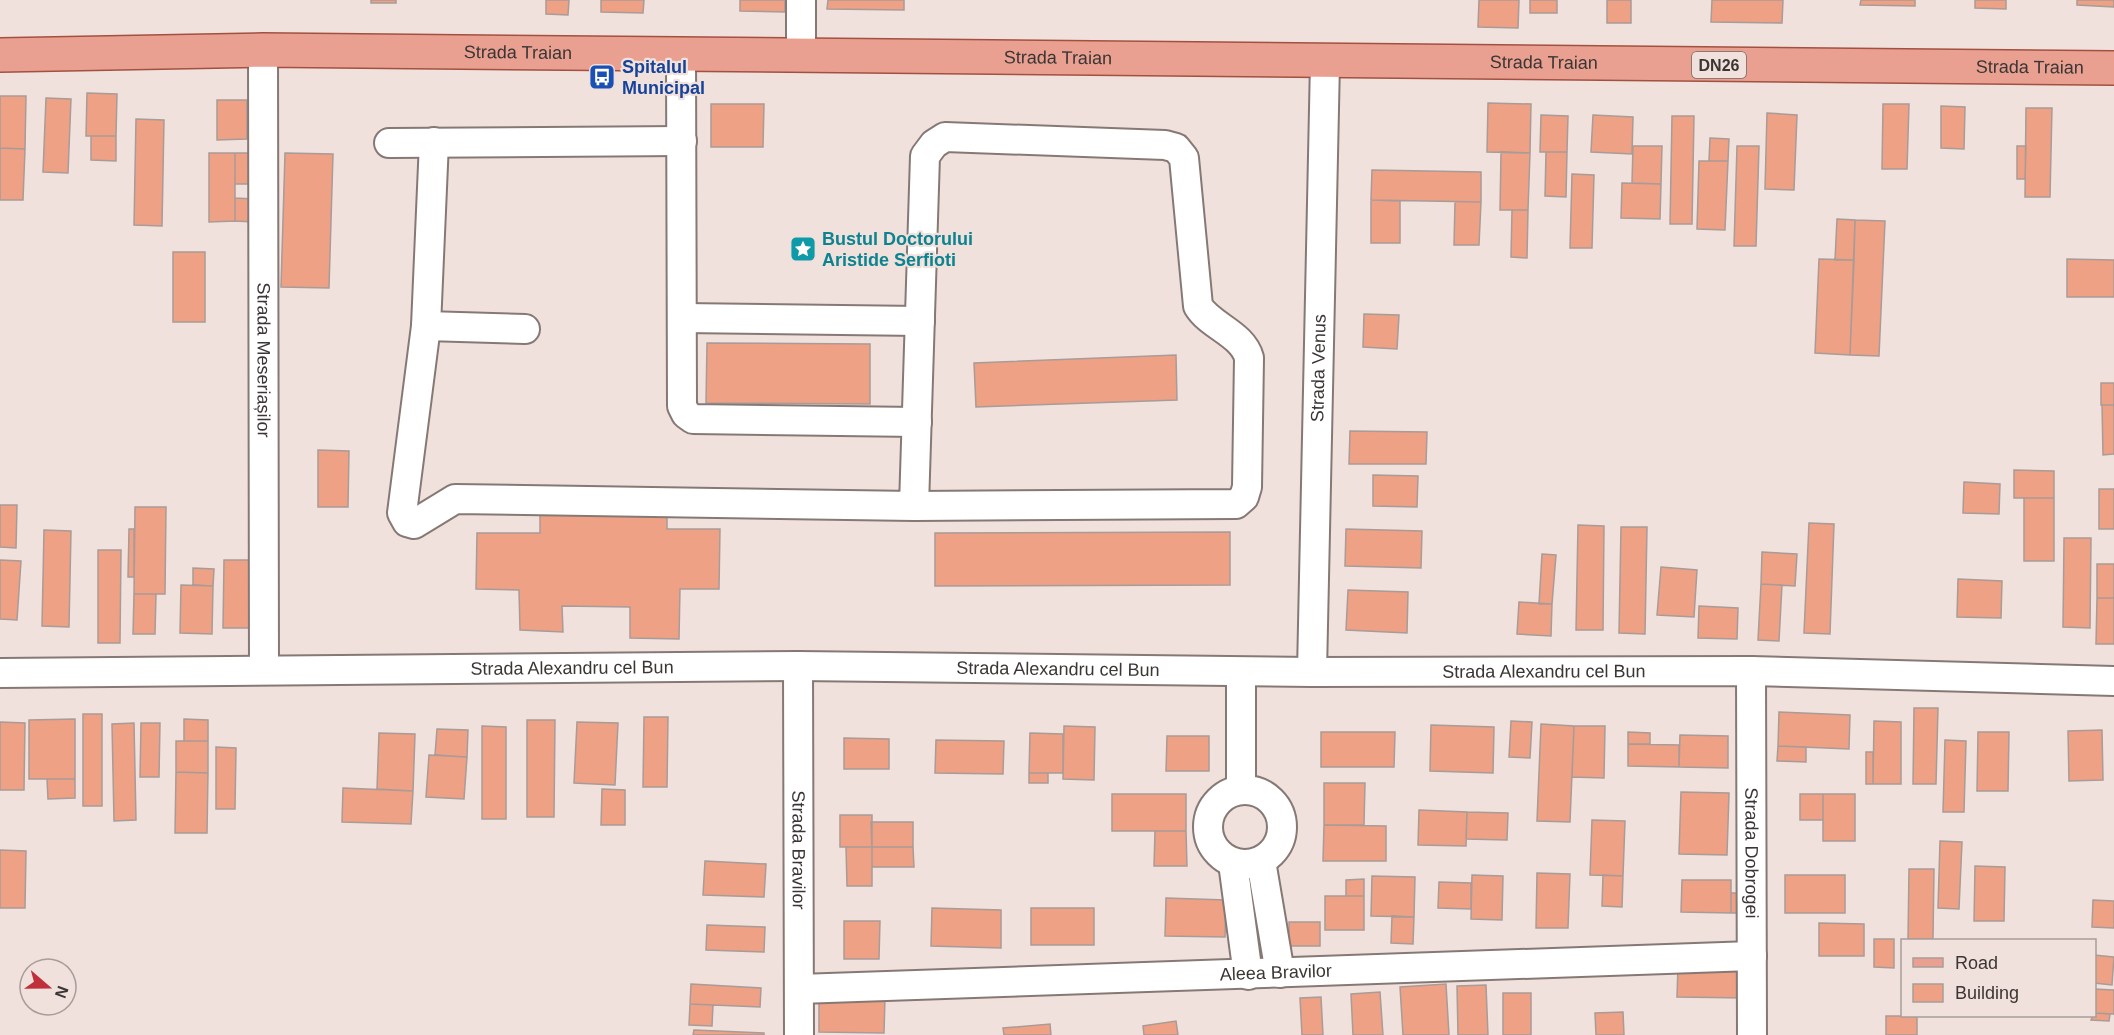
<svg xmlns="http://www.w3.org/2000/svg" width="2114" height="1035" font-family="Helvetica,sans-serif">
<rect width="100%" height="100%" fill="#f0e1dc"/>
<path fill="#eea185" stroke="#a99b97" stroke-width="1.5" d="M371,0h25v3h-25z
M546,0h23l-1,15 -22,-1z
M601,0h43l-1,13 -42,-1z
M740,0h45v12l-45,-1z
M828,0h76v10l-77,-1z
M1479,0h40l-1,28 -40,-1z
M1530,0h27v13h-27z
M1607,0h24v23h-24z
M1712,0h71l-1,23 -71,-1z
M1861,0h54v6l-55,-1z
M1975,0h31v9l-31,-1z
M2077,0h37v7l-37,-2z
M87,93l30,1 -1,42h-30z
M0,96h26l-1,53 -25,-1z
M46,98l25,1 -3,74 -25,-1z
M217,100h30v39l-30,1z
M1488,103l43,1 -1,49 -43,-1z
M711,104h53l-1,43h-52z
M1883,104h26l-2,65h-25z
M1941,106l24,1 -1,42 -23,-1z
M2026,108h26l-2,89h-25z
M1767,113l30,2 -3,75 -29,-1z
M1541,115l27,1 -1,36h-27z
M1593,115l40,2 -1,37 -41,-2z
M1672,116h22l-2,108h-22z
M136,119l28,1 -2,106 -28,-1z
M91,136h25v25l-25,-1z
M1710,138l19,1 -1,22h-19z
M1633,146h29l-1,38 -29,-1z
M1737,146h22l-3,100h-22z
M2017,146h9l-1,33h-8z
M0,148l25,1 -2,51h-23z
M1501,152l29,1 -2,57h-28z
M1546,152h21l-1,45 -21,-1z
M209,153h26v68l-26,1z
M235,153h20v31h-20z
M285,153l48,1 -4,134 -48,-1z
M1699,161h29l-3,69 -28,-1z
M1372,170l109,2v30l-110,-2z
M1572,174l22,1 -2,73h-22z
M1622,183l39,1 -1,35 -39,-1z
M235,198l19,1v23l-19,-1z
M1371,200l29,1v42h-29z
M1455,202h26l-2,43h-25z
M1512,210h16l-1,48 -16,-1z
M1837,219l18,1 -1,40h-19z
M1855,220l30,1 -6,135 -29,-1z
M173,252h32v70h-32z
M1819,259l35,1 -4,95 -35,-2z
M2067,259l47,1v37h-47z
M1364,314l35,1 -2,34 -34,-2z
M707,343l163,1v60l-164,-1z
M1176,355l1,45 -201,7 -2,-44z
M2101,383h13v22h-13z
M2102,405h12v49l-11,1z
M1350,431l77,1 -1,32h-77z
M318,450l31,1 -1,56h-30z
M2014,470l40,1v27h-40z
M1373,475l45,1 -1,31 -44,-1z
M1964,482l36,2 -1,30 -36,-1z
M2099,489h15v40h-15z
M2024,498h30v63h-30z
M0,505h17l-1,43 -16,-1z
M135,507h31l-1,87h-31z
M540,514l127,1v14h53l-1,60h-39l-1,50 -49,-1v-31l-68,-1 1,26 -43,-2 -1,-40 -43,-1 1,-56h63z
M1809,523l25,1 -4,110 -26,-1z
M1578,525l26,1 -1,104h-27z
M1621,527h26l-2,107 -26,-1z
M129,529h5v48h-6z
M1346,529l76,2 -1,37 -76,-2z
M44,530l27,1 -2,96 -27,-1z
M1230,532v53l-295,1v-53z
M2064,538h27l-1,90 -27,-1z
M98,550h23l-1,93h-22z
M1762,552l35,2 -2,32 -34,-2z
M1542,554l14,1 -4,49h-13z
M0,560l21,1 -4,59 -17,-1z
M224,560h27l-1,68h-27z
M2097,564h17v34h-17z
M1661,567l36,3 -3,47 -37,-2z
M193,568l21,1 -1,17 -20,-1z
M1958,579l44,2 -1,37 -44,-1z
M1761,584l21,1 -3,56 -21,-1z
M181,585l32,1 -1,48 -32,-1z
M1348,590l60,2 -1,41 -61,-3z
M134,594h22l-1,40h-22z
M2097,598h17v46h-18z
M1519,602l33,2 -1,32 -34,-2z
M1699,606l39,2 -1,31 -39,-1z
M1914,708h24l-2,76h-23z
M1779,712l71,3 -1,34 -71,-3z
M83,714h19v92h-19z
M644,717h24l-1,70h-24z
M75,719v60h-46v-59z
M184,719l24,1v21h-24z
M527,720h28l-1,97h-27z
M1511,721l21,1 -2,36 -21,-1z
M1874,721l27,1v62h-28z
M0,722l25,1 -1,67h-24z
M577,722l41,1 -3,62 -41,-2z
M134,723l2,97 -22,1 -2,-97z
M141,723h19l-1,54h-19z
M1541,724l33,2 -4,96 -33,-1z
M1431,725l63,2 -1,46 -63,-2z
M482,726l24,1v92h-24z
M1064,726l31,1 -1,53 -31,-1z
M1574,726h31l-1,52 -32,-1z
M437,729l31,1 -1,27 -32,-2z
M2102,730l1,50 -34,1 -1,-50z
M1321,732h74l-1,35h-73z
M1628,732l22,1v11h-22z
M1978,732h31l-1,59h-31z
M379,733l36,1 -2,57 -36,-2z
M1030,733l33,1v39h-34z
M1680,735l48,1v32l-49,-1z
M1167,736h42v35h-43z
M844,738l45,1v30h-45z
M936,740l68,1 -1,33 -68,-1z
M1945,740l21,1 -2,71h-21z
M176,741h32v32l-32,-1z
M1628,744l51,1v22l-51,-1z
M1778,746l28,1v15l-29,-1z
M216,747l20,1 -1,61h-19z
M1866,752h7v32h-7z
M429,755l38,2 -3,42 -38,-2z
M176,772l32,1 -1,60h-32z
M1029,773h19v10h-19z
M47,779h28v19l-27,1z
M1324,783h41l-1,42h-40z
M343,788l70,3 -2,33 -69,-2z
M602,789l23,1v35h-24z
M1681,792l48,1 -2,62 -48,-1z
M1112,794h74v37h-74z
M1800,794h23v26h-23z
M1823,794h32v47h-32z
M1419,810l48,2 -1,34 -48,-1z
M1467,812l41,1 -1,27 -41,-1z
M840,815h32v32h-32z
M1592,820l33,1 -2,55 -33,-1z
M871,822h42v25h-41z
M1324,825l62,1v35h-63z
M1155,831h31l1,35h-33z
M1940,841l22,1 -3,67 -21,-1z
M846,847h26v39h-25z
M872,847h41l1,20h-42z
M0,850l26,1 -1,57h-25z
M705,861l61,3 -2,33 -61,-2z
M1975,866l30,1 -1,54h-30z
M1909,869h25l-1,70h-25z
M1537,873l33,1 -2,54h-32z
M1472,875l31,1 -1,44 -31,-1z
M1603,875l20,1 -1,31 -20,-1z
M1785,875h60v38h-60z
M1372,876l43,1 -1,40 -43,-1z
M1364,879v17h-18v-16z
M1682,880h49v33l-50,-1z
M1439,882l32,1v26l-33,-1z
M1731,893h8v20h-8z
M1325,896h39v34h-39z
M1166,898l60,2 -1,37 -60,-1z
M2093,900l21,1v27l-22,-1z
M932,908l69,2v38l-70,-2z
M1031,908h63v37h-63z
M1392,916l22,1 -1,27 -22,-1z
M844,921h36l-1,38h-35z
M1289,922h31v24h-31z
M1819,923l45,1v32h-45z
M707,925l58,2 -1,25 -58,-2z
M1874,939h20v29l-20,-1z
M2094,955l20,2 -2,28 -18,-2z
M1678,966l67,1v31l-68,-1z
M691,984l70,4 -1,19 -70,-3z
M1446,984l3,51h-46l-3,-48z
M1486,985l2,50h-30l-1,-49z
M2094,989l20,1v24l-20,-1z
M1380,992l3,43h-30l-2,-41z
M1503,993h28v42h-28z
M819,996l66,1 -1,36 -65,-1z
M1321,997l2,38h-21l-2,-37z
M690,1004l23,1 -1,21 -23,-1z
M1623,1012l1,23h-28l-1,-22z
M2094,1013l16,1 -1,7 -18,-1z
M1886,1016h31v19h-31z
M1176,1021l2,14h-34l-1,-9z
M1050,1024l1,11h-47l-1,-7z
M694,1030l70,3v2h-71z"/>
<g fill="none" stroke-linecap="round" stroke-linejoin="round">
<defs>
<g id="minor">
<path id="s1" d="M263,50l1,620"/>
<path d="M681,55l1,351 4,8 7,5 224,3"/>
<path d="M801,55v-55"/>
<path d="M434,142l-8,184 -24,187 5,9 7,2 41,-25 459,7 322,-2 8,-7 3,-10 2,-129c-6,-24 -39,-32 -51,-52l-14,-148 -8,-10 -11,-3 -220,-8 -11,7 -9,12 -11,350"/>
<path d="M389,143l293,-2"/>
<path d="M682,318l238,3"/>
<path d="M426,326l99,3"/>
<path id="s2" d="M798,666l1,369"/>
<path id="s3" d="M1751,671l1,364"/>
<path d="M1241,672v117"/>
<path id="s4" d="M1312,672l13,-610"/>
<path id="s5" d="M0,673l798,-7 514,6 439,-1 363,10"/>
<circle cx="1245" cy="827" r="37"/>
<path d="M1261,861l19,112"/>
<path d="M1233,863l15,112"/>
<path id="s6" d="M799,989l953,-33"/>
</g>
<g id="major">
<path id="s7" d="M0,55l263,-5 1851,18"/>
</g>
</defs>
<use href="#minor" stroke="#867975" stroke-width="32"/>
<use href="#major" stroke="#a25140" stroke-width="36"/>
<use href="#minor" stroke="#fff" stroke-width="28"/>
<use href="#major" stroke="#e9a091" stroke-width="33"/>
</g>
<defs>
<symbol id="bus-square" viewBox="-11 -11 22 22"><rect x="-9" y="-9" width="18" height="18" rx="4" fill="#1a4fb4" stroke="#f0e1dc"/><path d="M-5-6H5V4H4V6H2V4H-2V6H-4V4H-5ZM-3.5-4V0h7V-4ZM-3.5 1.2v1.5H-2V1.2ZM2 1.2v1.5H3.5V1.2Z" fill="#fff"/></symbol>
<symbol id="sight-square" viewBox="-11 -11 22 22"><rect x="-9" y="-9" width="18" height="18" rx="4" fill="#0f9aa8" stroke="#f0e1dc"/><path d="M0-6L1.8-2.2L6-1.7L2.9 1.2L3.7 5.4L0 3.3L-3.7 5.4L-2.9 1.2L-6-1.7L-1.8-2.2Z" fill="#fff"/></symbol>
</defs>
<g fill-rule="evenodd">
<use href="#bus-square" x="587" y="62" width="30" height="30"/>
<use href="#sight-square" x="788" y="234" width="30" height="30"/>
</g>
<g text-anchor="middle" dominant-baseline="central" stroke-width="4.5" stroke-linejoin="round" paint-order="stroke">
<rect fill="#f0e1dc" stroke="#716966" stroke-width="1.5" x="1692" y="52" width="54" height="26" rx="4.5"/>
<g font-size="16" font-weight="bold" fill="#3b3634">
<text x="1719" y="65">DN26</text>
</g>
<g font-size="18" fill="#3b3634" stroke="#f0e1dc">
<text stroke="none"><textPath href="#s7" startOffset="518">Strada Traian</textPath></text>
<text stroke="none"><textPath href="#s7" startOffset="1058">Strada Traian</textPath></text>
<text stroke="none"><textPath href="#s7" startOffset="1544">Strada Traian</textPath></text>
<text stroke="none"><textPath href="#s7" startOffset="2030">Strada Traian</textPath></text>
<text stroke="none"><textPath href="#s1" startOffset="310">Strada Meseriașilor</textPath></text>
<text stroke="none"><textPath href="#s4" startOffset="304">Strada Venus</textPath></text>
<text stroke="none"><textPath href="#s5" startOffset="572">Strada Alexandru cel Bun</textPath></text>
<text stroke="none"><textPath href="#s5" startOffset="1058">Strada Alexandru cel Bun</textPath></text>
<text stroke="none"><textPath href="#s5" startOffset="1544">Strada Alexandru cel Bun</textPath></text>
<text stroke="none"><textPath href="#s2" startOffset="184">Strada Bravilor</textPath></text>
<text stroke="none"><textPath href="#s3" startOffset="182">Strada Dobrogei</textPath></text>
<text stroke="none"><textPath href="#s6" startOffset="477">Aleea Bravilor</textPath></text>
</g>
<g font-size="18" font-weight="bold" fill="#164399" stroke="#f0e1dc" text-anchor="start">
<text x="622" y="67">Spitalul<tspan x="622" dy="21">Municipal</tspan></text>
</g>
<g font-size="18" font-weight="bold" fill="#0d838f" stroke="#f0e1dc" text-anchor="start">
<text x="822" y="239">Bustul Doctorului<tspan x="822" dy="21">Aristide Serfioti</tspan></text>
</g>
</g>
<rect x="1901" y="939" width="195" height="78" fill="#f0e1dc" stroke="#a89d99" stroke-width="1.5"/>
<rect x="1913" y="958" width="30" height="9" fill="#e9a091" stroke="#a89d99" stroke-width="1.5"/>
<text x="1955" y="969" font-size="18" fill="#3b3634">Road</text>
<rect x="1913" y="984" width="30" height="18" fill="#eea185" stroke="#a89d99" stroke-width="1.5"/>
<text x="1955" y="999" font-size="18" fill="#3b3634">Building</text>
<g transform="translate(48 987) rotate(110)"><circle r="28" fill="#f0e1dc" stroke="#a89d99" stroke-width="1.5"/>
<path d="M0-4.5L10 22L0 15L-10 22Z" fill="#c0303a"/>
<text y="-9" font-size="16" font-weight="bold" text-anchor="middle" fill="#3b3634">N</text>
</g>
</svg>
